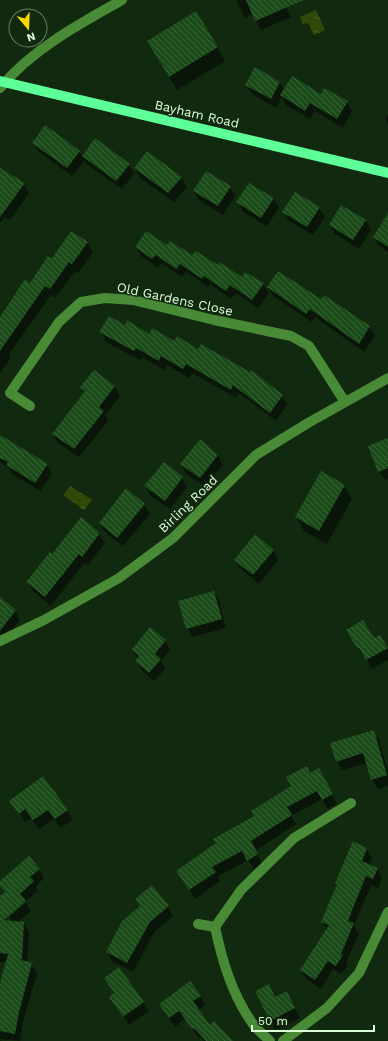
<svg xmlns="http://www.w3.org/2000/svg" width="388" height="1041" font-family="'Work Sans',sans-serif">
<defs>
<pattern id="water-ripples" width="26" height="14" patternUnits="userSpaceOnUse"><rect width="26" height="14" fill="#304908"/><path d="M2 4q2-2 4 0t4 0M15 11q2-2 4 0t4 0" fill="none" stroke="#4d642b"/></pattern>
<pattern id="building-back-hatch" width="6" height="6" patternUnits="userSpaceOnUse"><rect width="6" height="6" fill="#1c4b1a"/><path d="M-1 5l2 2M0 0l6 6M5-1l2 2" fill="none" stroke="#3c663b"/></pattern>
</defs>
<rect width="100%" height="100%" fill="#11290f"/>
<path fill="url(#water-ripples)" d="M316,10l9,20 -11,5 -6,-12 -5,1 -3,-7z
M70,486l22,14 -8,10 -21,-15z"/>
<path fill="#0007" d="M236,0h47l8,17 -30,13 -8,-16 -8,4z
M217,47l8,14 -48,29 -21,-35z
M256,69l24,14 4,7 37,5 26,7 5,9 -9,17 -28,-17 -5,8 -24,-14 -4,-8 -6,11 -24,-14 -6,-9z
M388,114v9l-3,-4z
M95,140l34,24 5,10 -12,15 -34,-24 -3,-5 -13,16 -33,-24 -6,-9 46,8 3,5z
M135,169l46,8 6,10 -13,15 -34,-24z
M0,174l24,10 5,9 -19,27 -5,-3 -5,6z
M230,187l5,9 -12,19 -24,-15 -5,-9z
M296,193l23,15 6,9 -12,18 -24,-14 -5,-9z
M273,198l6,10 -12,18 -24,-14 -5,-10z
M342,206l24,15 5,9 -12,19 -24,-15 -5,-9z
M388,220v32l-9,-6 -5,-9z
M87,243l6,9 -15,21 -3,-2 -20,27 -4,-3 -42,59 2,4 -11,15v-55l52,-58z
M167,246l51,20 24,12 4,-5 17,11 6,9 -11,15 -22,-15 -5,6 -21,-15 -2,3 -22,-15 -4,5 -21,-14 -3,5 -17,-12 -5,-9z
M268,287l54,14 3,-5 44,31 6,9 -11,16 -49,-35 -3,5 -39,-26z
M125,327l73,23 84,46 5,9 -11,16 -37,-28 -3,5 -44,-25 -3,5 -22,-13 -3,5 -22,-13 -2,3 -34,-18 -5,-10z
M114,386l6,10 -15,19 3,6 -29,36 -21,-14 -5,-9 32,-41 -3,-6z
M0,436l47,29 5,9 -12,17 -28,-17 -3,-6 -9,-6z
M388,440v39l-3,1 -6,-9z
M200,441l18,14 5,10 -17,22 -20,-13 -5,-10z
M182,478l5,9 -17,22 -19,-13 -6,-10z
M344,486l8,13 -25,45 -23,-13 -8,-14z
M144,504l6,10 -27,32 -18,-14 -5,-9z
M99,534l6,9 -17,22 -4,-2 -33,43 -18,-15 -5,-9 25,-27z
M273,550l5,10 -19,24 -18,-15 -6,-9z
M214,592l5,9 7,27 -34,9 -5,-9z
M0,599l15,11 5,10 -17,22 -3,-2z
M347,630l26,10 6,-4 9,15v9l-16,9 -7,-13 -2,1z
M165,641l5,9 -9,11 4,8 -11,12 -12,-11 -6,-9 2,-2 -5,-10z
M374,731l5,10 9,30v15l-10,3 -6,-9 -5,-17 -25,7 -5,-9z
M310,774l14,5 13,25 -9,5 -6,-10 -31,17 5,8 -41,27 8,13 -9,5 -6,-9 -31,17 3,4 -25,18 -18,-28 79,-55z
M11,801l56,9 5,10 -11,8 -7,-9 -15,10 -8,-11 -6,4z
M366,848l6,10 -3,7 8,3 5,10 -4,10 -7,-3 -17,41 5,8 -13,29 2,2 -7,9 -8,-5 -12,20 -15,-10 -5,-9 26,-40 -5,-8 16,-36 -2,-3z
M39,869l5,9 -8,8 2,5 -30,25 -8,-11v-7l5,-4 -5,-9v-3z
M136,899l32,8 5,9 -18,15 -22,41 -21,-11 -5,-9 34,-44z
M26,903l5,8 -13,11 6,1 5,9 -2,31 4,1 6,9 -14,49 -3,19 -20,-2 1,2h-1v-54l7,-25h-7v-41l13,1 -4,-5z
M105,979l38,23 6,9 -20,14 -19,-27 5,-4z
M200,996l5,9 -6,5 11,16 21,15h-27l-4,-4 -1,1 -14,-19 -10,8 -9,-14z
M275,998l17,4 8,16 -24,12 -6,-10z"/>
<path fill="url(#building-back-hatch)" d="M246,0h58l-49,21z
M196,11l22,36 -49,30 -22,-36z
M255,67l25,15 -9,17 -26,-14z
M292,76l29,18 3,-6 24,13 -11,18 -27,-16 -5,8 -25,-16z
M45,125l35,26 -13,17 -35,-25z
M95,138l35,26 -14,17 -34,-25z
M147,151l35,26 -14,16 -34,-25z
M0,168l25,15 -25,34z
M206,171l25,15 -13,20 -25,-15z
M249,183l25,15 -13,20 -25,-16z
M295,192l25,15 -13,20 -25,-15z
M341,205l25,15 -13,20 -24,-15z
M388,213v34l-15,-10z
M71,231l17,11 -16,22 -3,-2 -19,27 -5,-3 -45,65v-34l25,-38 5,4 18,-27 4,2z
M146,231l21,14 3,-4 22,14 4,-4 22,14 1,-3 23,15 3,-5 19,11 -12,17 -22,-15 -4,6 -22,-15 -2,3 -22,-15 -4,5 -20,-14 -4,4 -17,-12z
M278,271l43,28 3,-4 46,31 -11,18 -49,-35 -4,5 -39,-27z
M109,316l16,9 2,-5 22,14 3,-6 22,13 3,-5 21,13 3,-5 49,28 1,-2 32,25 -13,18 -37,-28 -2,5 -45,-26 -3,5 -22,-13 -2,5 -23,-13 -2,3 -35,-19z
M94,370l21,16 -16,21 5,4 -30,38 -22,-15 33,-43 -5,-4z
M0,435l48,29 -13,19 -29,-18 2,-3 -8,-4z
M388,438v30l-10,4 -10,-26z
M200,439l18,16 -18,23 -20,-14z
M164,462l19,15 -18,24 -21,-15z
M321,471l24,14 -26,46 -24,-14z
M126,488l19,16 -28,34 -18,-15z
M81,517l19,16 -18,24 -3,-3 -34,43 -19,-15 24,-30 2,2z
M255,534l19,16 -21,25 -19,-15z
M214,591l8,28 -36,10 -8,-28z
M0,597l16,13 -16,21z
M363,620l11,18 6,-3 8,13 -22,12 -8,-13 -1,1 -11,-18z
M150,627l16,13 -11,14 6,5 -12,14 -14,-12 4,-5 -7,-7z
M374,730l13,45 -16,5 -8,-27 -27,9 -6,-19z
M307,766l3,7 9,-5 14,26 -11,6 -5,-9 -30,16 5,8 -41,26 7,13 -11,7 -5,-10 -30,16 4,5 -27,18 -13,-19 40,-28 -3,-4 41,-23 -3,-5 40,-25 -5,-9z
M43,776l25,34 -13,9 -7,-9 -15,10 -8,-11 -6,5 -10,-13z
M353,841l14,7 -5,13 16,7 -5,11 -7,-3 -11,27 -7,18 6,2 -13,31 2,1 -7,11 -8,-5 -13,19 -15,-10 29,-45 -8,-3 16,-38 -2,-1z
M29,856l11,13 -10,8 4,4 -14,13 6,7 -22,19 20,2 -2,38 10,3 -13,49 -4,22 -15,-3v-48l8,-29 -8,-1v-57l5,-4 -5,-6v-5z
M152,885l17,21 -19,16 -23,41 -21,-11 16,-31 18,-15 -5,-7z
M119,967l25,35 -21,15 -14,-20 5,-4 -10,-15z
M190,981l11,15 -8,5 17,24 4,-4 19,20h-27l-12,-13 -2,1 -13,-18 -10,7 -10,-14z
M269,984l6,13 12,-6 8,17 -25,13 -15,-30z"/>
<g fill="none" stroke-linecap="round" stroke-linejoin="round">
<path stroke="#498a37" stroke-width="10" d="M0,88c31,-38 79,-64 122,-88
M30,406l-20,-13 49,-71 22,-20 24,-4 28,2 81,20 77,16 18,10 36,56
M0,641l44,-21 75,-42 54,-40 83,-83 52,-32 80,-45
M198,924l17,3
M270,1041c-6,-6 -13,-11 -17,-17 -21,-29 -31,-64 -38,-97l26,-37 53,-52 57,-35
M283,1041l44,-33 32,-35 29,-61"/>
<path stroke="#5dff99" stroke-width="10" d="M0,81l388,92"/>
</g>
<g text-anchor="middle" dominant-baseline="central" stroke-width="3" stroke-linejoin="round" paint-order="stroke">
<g font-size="13" fill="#dcffd6" stroke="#11290f">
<text transform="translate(197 114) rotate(13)">Bayham Road</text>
<text transform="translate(175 299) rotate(12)">Old Gardens Close</text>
<text transform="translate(188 504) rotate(-44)">Birling Road</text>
</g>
</g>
<g transform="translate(28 28) rotate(161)"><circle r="19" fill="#11290f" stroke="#627f5f"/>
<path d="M0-3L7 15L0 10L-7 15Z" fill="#ffd802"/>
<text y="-6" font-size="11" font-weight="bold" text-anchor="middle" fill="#dcffd6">N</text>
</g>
<path d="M252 1025v6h122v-6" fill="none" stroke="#dcffd6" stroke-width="2"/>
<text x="258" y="1025" font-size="12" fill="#dcffd6" stroke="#11290f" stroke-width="3" paint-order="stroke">50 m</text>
</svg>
